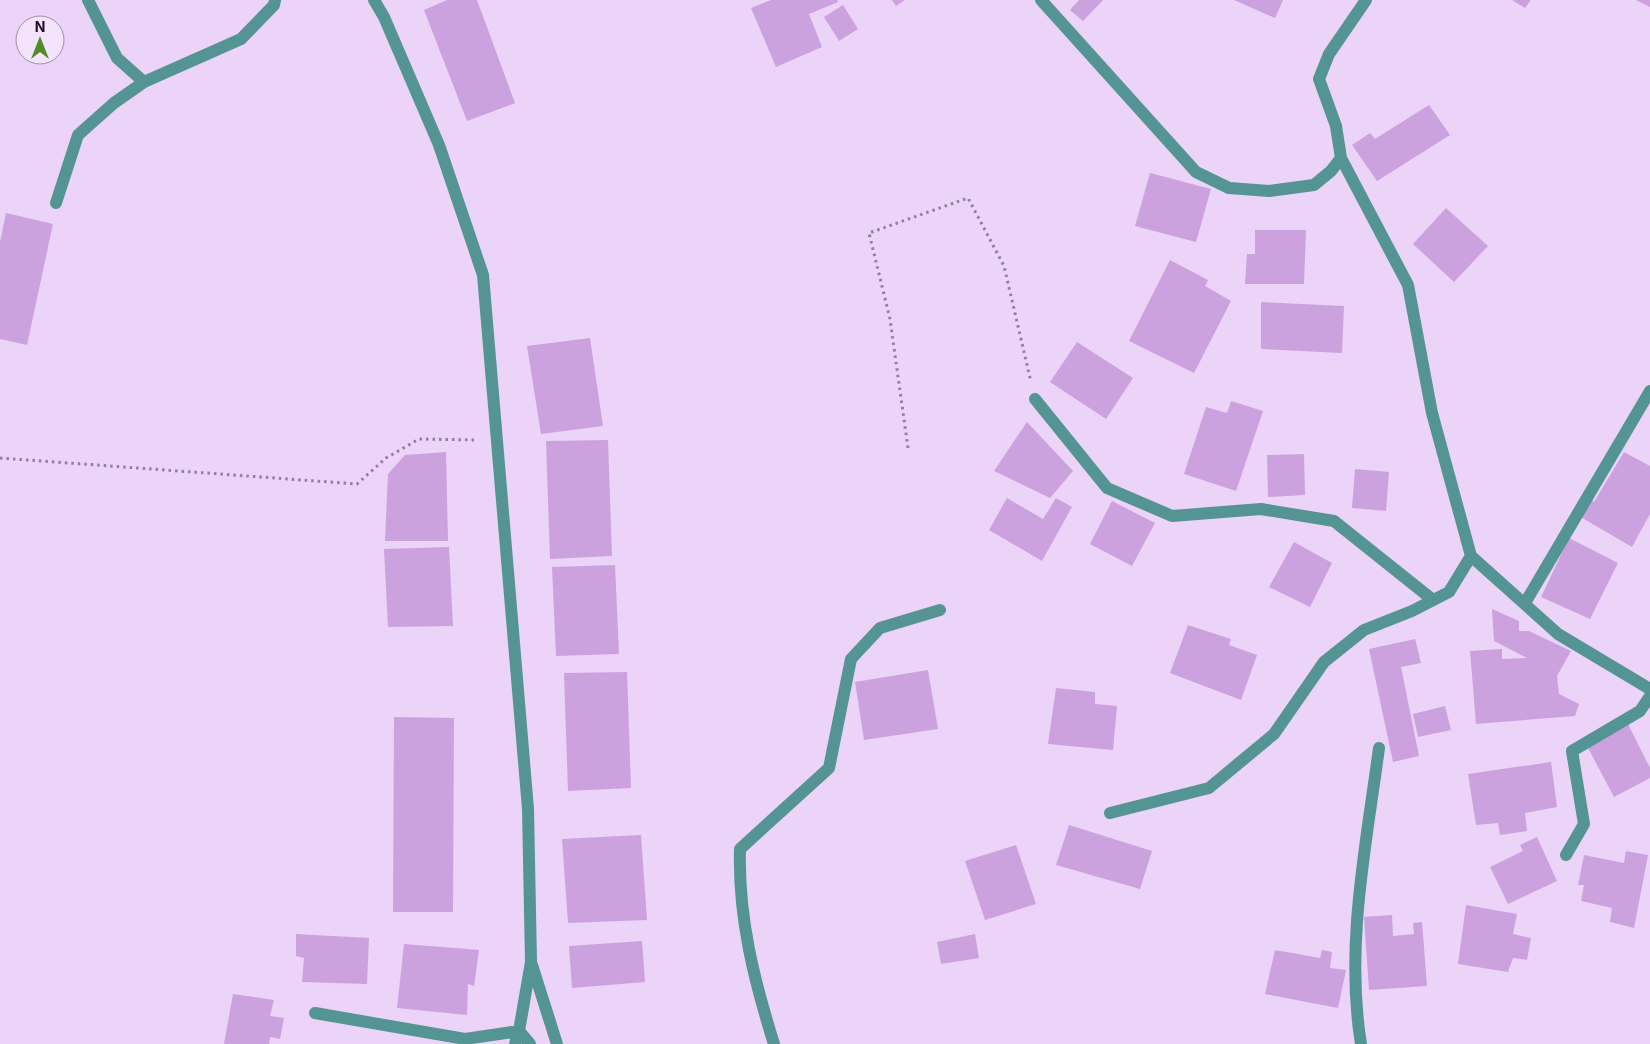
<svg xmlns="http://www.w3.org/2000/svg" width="1650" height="1044" font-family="Inter,sans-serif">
<rect width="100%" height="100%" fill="#ecd3f8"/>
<path fill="#cba2de" d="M447,0h30l38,103 -48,18 -43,-111z
M771,0h66l1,2 -29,12 13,33 -46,20 -25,-59z
M892,0h13l-9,6z
M1079,0h24l-20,21 -13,-11z
M1234,0h49l-8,18z
M1512,0h19l-6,8z
M1636,0h14v7z
M843,5l15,24 -19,12 -15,-24z
M1429,105l21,30 -73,46 -25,-36 18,-12 5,6z
M1150,173l61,16 -15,53 -61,-16z
M1446,208l42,38 -34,36 -41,-38z
M6,213l47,11 -26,121 -27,-6v-97z
M1255,230h51l-2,54h-59l2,-30h8z
M1170,260l38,20 -3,6 26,15 -37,72 -65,-32z
M1261,302l83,4 -2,47 -81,-4z
M590,338l13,88 -62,8 -14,-88z
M1077,342l56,36 -27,41 -56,-37z
M1231,401l32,10 -27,80 -52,-17 22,-67 21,6z
M1027,422l46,49 -23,27 -56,-27z
M608,440l4,116 -62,3 -4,-118z
M446,452l2,89h-63l3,-67 17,-19z
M1624,452l26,14v48l-18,33 -53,-31 11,-18 4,4z
M1304,454l1,41 -37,2 -1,-42z
M1355,469l34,3 -3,39 -34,-3z
M1007,498l36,21 13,-21 16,9 -30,54 -53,-31z
M1112,501l43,22 -23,43 -42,-22z
M1569,538l49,25 -28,56 -49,-22z
M1294,542l38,21 -22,44 -41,-20z
M449,547l4,79 -65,1 -4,-78z
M615,565l4,89 -63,2 -4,-89z
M1492,609l27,12v10h10l42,20 -14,25 2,18 20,10 -4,12 -99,8 -6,-73 32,-2v10l25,-1 -33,-17z
M1188,625l43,14 -2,6 28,10 -16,45 -71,-27z
M1415,639l6,24 -20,4 18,89 -26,6 -24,-113z
M928,670l10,59 -74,11 -9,-58z
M627,672l4,116 -63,3 -4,-118z
M1056,688l39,4v12l22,2 -4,44 -65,-6z
M1445,706l6,24 -33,7 -5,-23z
M394,717l60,1 -1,194h-60z
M1628,724l22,44v10l-36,19 -27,-51z
M1551,762l6,45 -32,6 2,18 -27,4 -2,-12 -22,2 -8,-51z
M1069,825l83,26 -12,38 -84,-24z
M641,835l6,85 -79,3 -6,-84z
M1537,837l20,44 -49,23 -18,-37 33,-16 -3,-6z
M1016,845l20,59 -51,16 -20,-59z
M1626,851l22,4 -14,73 -24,-6 2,-14 -31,-7 3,-16h-6l6,-30 40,8z
M1466,905l51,9 -4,20 18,4 -4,22 -14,-2 -5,14 -50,-8z
M1392,915l1,21 21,-2 -1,-11 9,-1 5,64 -58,4 -5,-73z
M296,934l73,4 -2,46 -65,-2 2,-24 -8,-2z
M975,934l4,24 -38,6 -4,-22z
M642,941l3,41 -73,6 -3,-42z
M404,944l75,6 -5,36 -6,-2 -1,31 -70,-7z
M1275,950l45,8 2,-8 10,2 -2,16 16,2 -8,38 -73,-14z
M233,994l41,6 -4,16 14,2 -4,21 -10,-2 -1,7h-45z"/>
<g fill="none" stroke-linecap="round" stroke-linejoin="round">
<path stroke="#937e9d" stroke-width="3" stroke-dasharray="2.5 4" stroke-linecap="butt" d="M908,448l-18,-129 -21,-86 99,-35 36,68 27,116
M0,458l357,26 29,-26 33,-19 58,1"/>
<path stroke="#559494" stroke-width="12" d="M88,0l29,58 27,24
M374,0l10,17 55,128 44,130 45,534 3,153 -12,69 -4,13
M1041,0l155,172 33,16 40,3 45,-6 17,-14 10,-13 -5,-32 -17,-47 10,-25 37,-54
M1341,158l67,127 24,128 39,143 87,78 92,55
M56,203l22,-68 36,-32 30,-21 97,-43 33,-34 1,-5
M1035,399l72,89 65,28 89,-7 73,12 99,79
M1525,603l125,-212
M1110,813l99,-25 65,-54 50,-72 40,-32 48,-19 37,-19 22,-36
M1566,855l18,-31 -12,-73 68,-40 10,-15
M532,965l25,79
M315,1013l150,26 54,-8 11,13
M774,1044c-20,-64 -36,-127 -34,-195l89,-81 22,-109 29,-31 60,-18
M1361,1044c-16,-98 5,-198 18,-296"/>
</g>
<g transform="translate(40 40)"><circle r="24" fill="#f4e3fc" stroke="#9e8ea6"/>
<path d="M0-4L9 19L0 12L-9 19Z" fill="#518b27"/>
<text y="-8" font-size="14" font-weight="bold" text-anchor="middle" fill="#1e0f25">N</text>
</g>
</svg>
